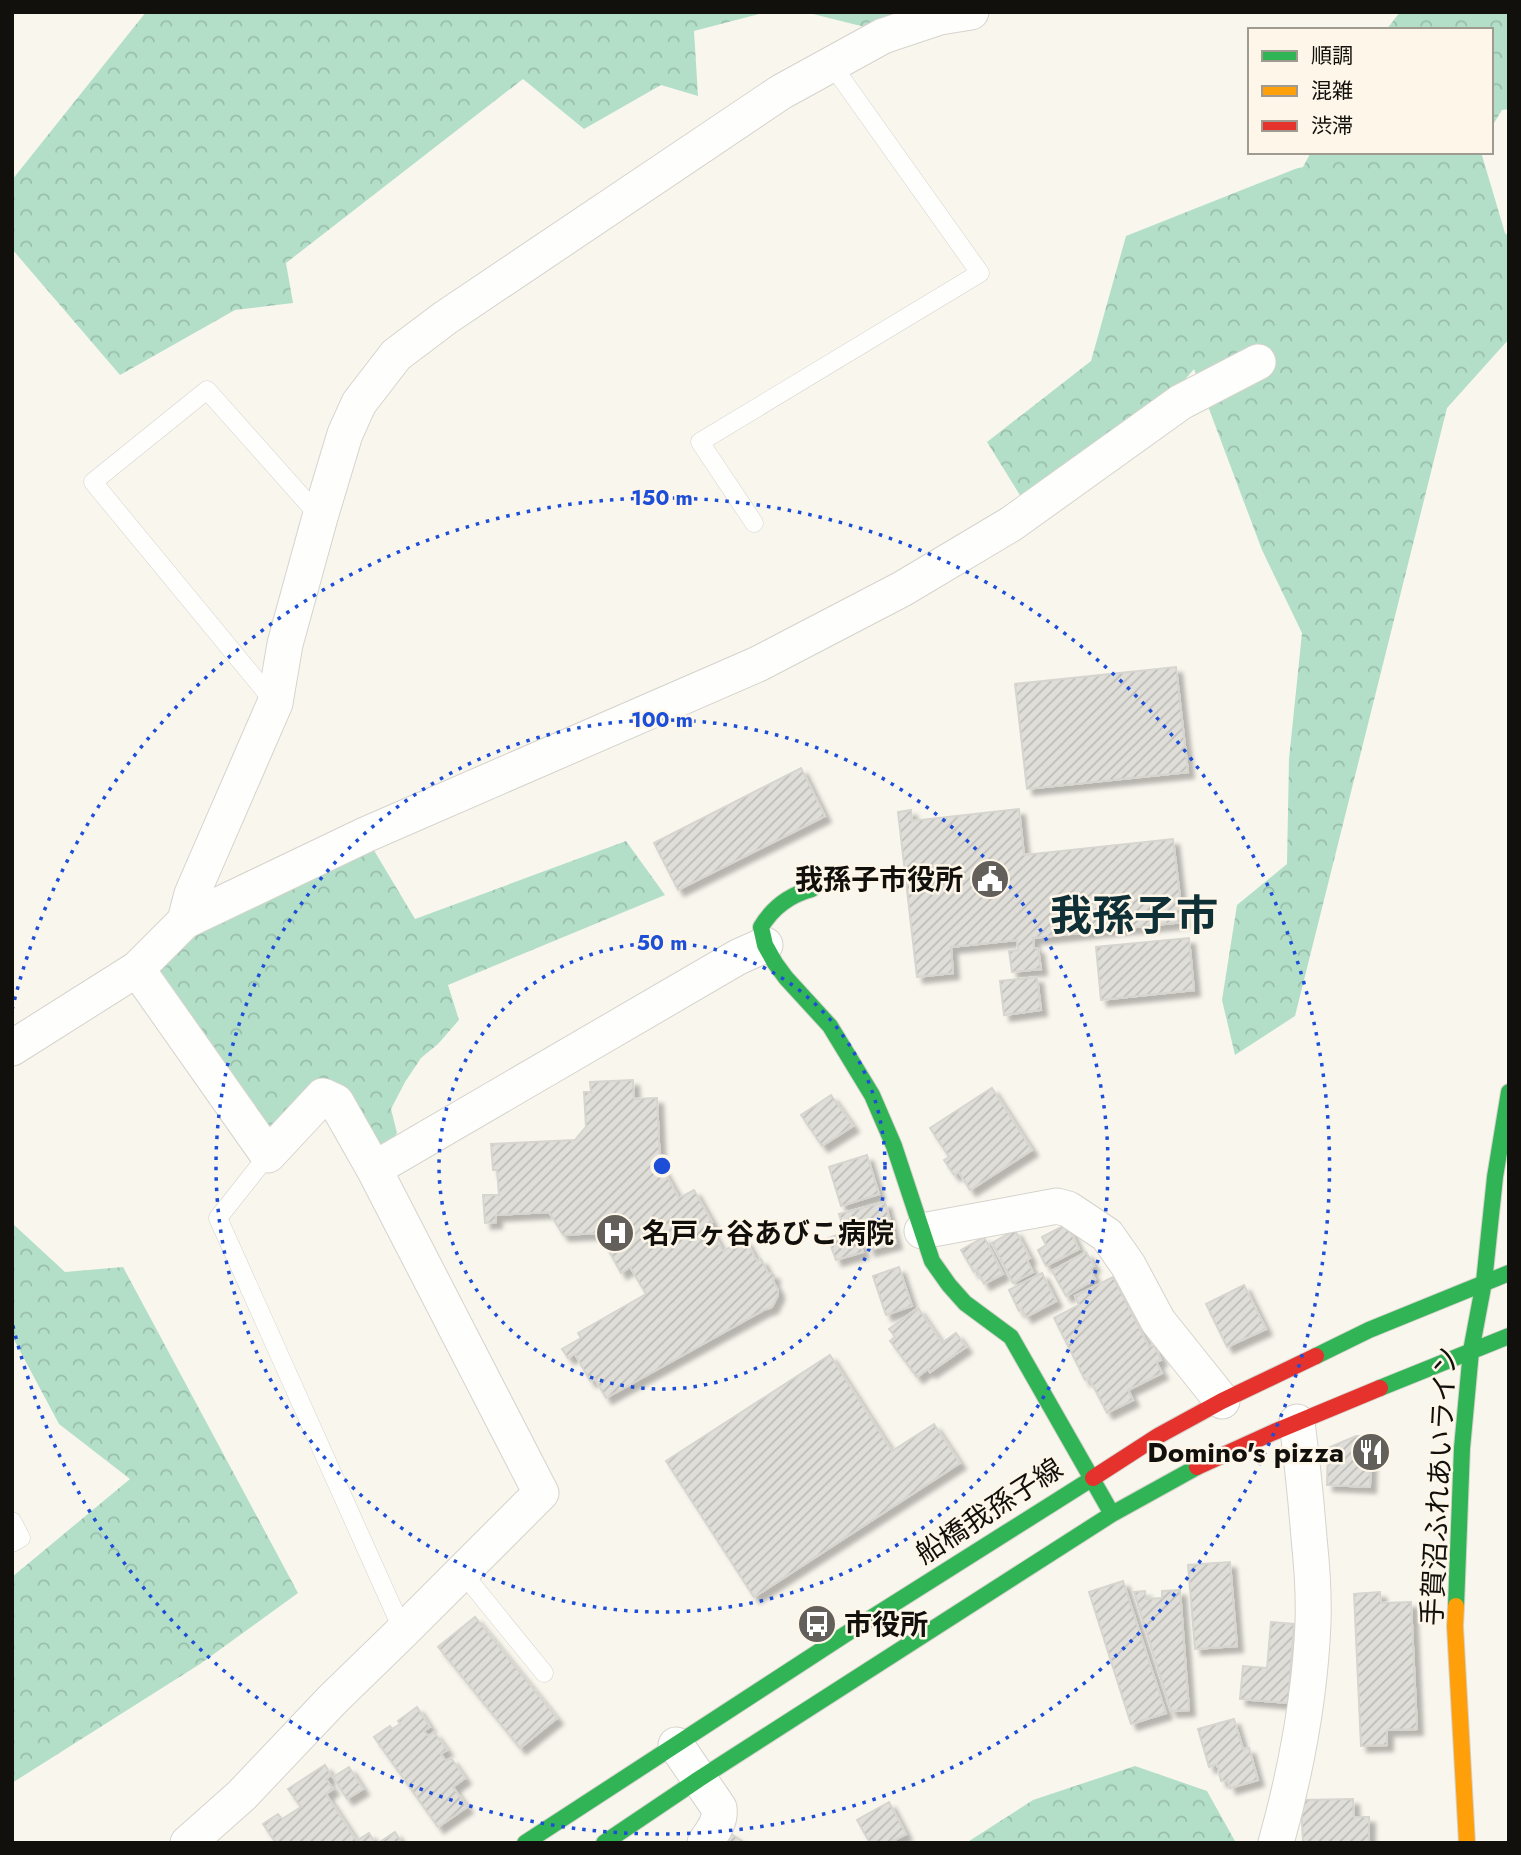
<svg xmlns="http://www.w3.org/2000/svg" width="1521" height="1855" font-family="Jost,'Noto Sans JP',sans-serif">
<defs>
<pattern id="forest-crowns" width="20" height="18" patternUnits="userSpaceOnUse" patternTransform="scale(1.75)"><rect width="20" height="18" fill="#b3dfc8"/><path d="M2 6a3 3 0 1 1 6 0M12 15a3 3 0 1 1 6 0" fill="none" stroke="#99beab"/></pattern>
<pattern id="building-hatch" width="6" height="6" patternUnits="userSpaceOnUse" patternTransform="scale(1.75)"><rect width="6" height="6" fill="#e0ded8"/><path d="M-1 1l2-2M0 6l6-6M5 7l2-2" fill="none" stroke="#bfbdb8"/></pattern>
<filter id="shadow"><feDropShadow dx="6" dy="6" stdDeviation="2" flood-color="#0004"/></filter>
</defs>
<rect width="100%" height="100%" fill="#f9f6ee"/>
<path fill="url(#forest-crowns)" d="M146,12h621l-73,19 4,65 -37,-11 -77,44 -61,-50 -237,184 7,40 -58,7 -115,65 -108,-126v-69z
M805,12h108l-36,18z
M1400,12h109v97l-7,1 -11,18v-98h-105z
M1311,152h170l24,81 4,4v102l-62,69 -152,608 -60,39 -13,-55 15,-95 50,-41 2,-105 13,-126 -40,-83 -68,-181 -74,87 -81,70 -52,-84 104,-81 35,-125 169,-67 8,-2z
M626,841l39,54 -217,90 11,35 -21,24 -17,14 -16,24 -14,27 6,24 -9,14 -13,-4 -34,-55 -69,52 -120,-170 40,-40 177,-88 46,77z
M12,1223l53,49 58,-5 175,326 -98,71 -188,119v-206l118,-98 -71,-55 -47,-88z
M1135,1766l72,25 29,52h-270l67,-43z"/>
<path fill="url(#building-hatch)" stroke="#d7d5cf" stroke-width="2" filter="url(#shadow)" d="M1176,667l12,105 -161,17 -12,-105z
M801,768l24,48 -147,74 -24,-47z
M1019,809l5,46 149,-16 10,83 -150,16 1,10h4l3,21 -29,3 -3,-21 9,-1 -1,-10 -66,7 2,26 -36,4 -19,-165 13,-2 1,11z
M1189,938l5,52 -93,10 -5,-53z
M1037,977l4,33 -37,5 -4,-34z
M633,1080l1,19 23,-1 3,66 19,34 15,-8 18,32 -4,2 15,27 22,-12 12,22 4,-2 7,14h4l2,2 -1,6 5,9v5l-6,12 -8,3 -158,88 -11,-19 -5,2 -15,-27 -7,4 -6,-9 19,-11 -3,-5 68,-39 -16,-27 -9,6 -22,-40 -36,2 -14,-23 -53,3v7l-11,1 -2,-28h16l-2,-25h-4l-2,-26 84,-4 11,-13 -2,-35h7l-1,-10z
M992,1088l40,62 -62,40 -11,-18 -5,3 -10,-15 5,-3 -19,-29z
M831,1095l22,31 -31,20 -21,-31z
M867,1155l12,39 -38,12 -12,-39z
M885,1202l11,41 -27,7 -6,-23 -5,2 -2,-5 -13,3 -4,-13z
M1067,1224l12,25 -33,17 -8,-16 8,-5 -4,-8z
M855,1229l8,23 -27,8 -8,-22z
M1015,1230l15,28 -3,2 6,12 -20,11 -21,-40z
M984,1237l19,37 -19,10 -7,-14 -3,2 -13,-22z
M1086,1252l8,14 -4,3 5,10 -29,17 -14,-25z
M899,1267l13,39 -26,9 -13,-39z
M1042,1273l14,28 -30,16 -4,-8 -3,2 -10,-21z
M1113,1277l36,70 5,-2 7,15 -5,2 6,11 -34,17 5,10 -26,13 -18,-35 -4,2 -31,-62 25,-13 -4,-9z
M1244,1285l22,44 -39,18 -21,-43z
M918,1308l24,35 14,-10 10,14 -36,25 -2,-3 -11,8 -27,-36 5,-4 -6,-8z
M830,1355l62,96 42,-27 26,39 -206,134 -88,-136z
M1356,1436h11l4,6 -1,45 -43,-2 1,-37z
M1230,1562l7,84 -42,3 -7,-84z
M1123,1581l43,132 -35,11 -42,-132z
M1180,1590l9,120 -18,1 -37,-119 11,-1 1,8 16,-1v-7z
M1380,1592l1,11 30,-1 6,127 -30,1v15l-26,1 -7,-152z
M475,1617l82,101 -37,30 -82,-101z
M1271,1622l23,2 -6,79 -48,-4 3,-33 24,2z
M417,1707l13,20 -6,4 4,5 6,-4 13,18 -6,4 5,7 5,-3 14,20 -12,9 14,20 -29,20 -64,-90 16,-11 2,3 8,-5 -2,-3z
M1234,1719l9,30 6,-1 9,32 -28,8 -2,-8 -7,1 -4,-17 -8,3 -11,-38z
M325,1765l6,10 -5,4 7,10 -7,5 32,49h-82l-13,-19 15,-10 4,5 19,-12 -13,-18z
M349,1767l14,22 -16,10 -14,-22z
M1353,1799l1,18h15v26h-66l-2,-43z
M889,1802l17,32 -17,9h-19l-13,-23z
M395,1832l7,11h-21l-1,-1z
M369,1833l6,10h-15l-2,-3z
M730,1833l15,10h-21z"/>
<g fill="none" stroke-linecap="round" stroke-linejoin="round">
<defs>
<path id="lane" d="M754,523l-54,-81 280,-169 -148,-208
M275,703l-182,-221 114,-92 113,127
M268,1155l-50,63 185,413
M12,1521l9,17 -9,5
M462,1572l82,101"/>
<path id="street" d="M185,921l180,-86 393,-171 144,-75 109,-65 170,-122 77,-40
M12,1048l125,-79
M374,1169l364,-212 27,-12
M922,1231l135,-25 11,3 39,26 21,30 30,56 64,80
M676,1745l43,63c2,14 -7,24 -14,35
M188,1843l54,-48 91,-96 70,-68 138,-138 -167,-324 -38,-67 -13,-6 -55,59 -131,-186 48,-48 7,-27 83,-191 10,-59 35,-127 25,-83 14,-31 37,-48 49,-37 336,-226 102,-56 57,-19 31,-5
M1276,1843c20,-72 34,-146 37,-220 1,-28 -1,-57 -4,-85 -3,-39 -7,-77 -12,-116"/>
<path id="fast" d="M812,889c-23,6 -39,18 -51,38l4,18 10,18 11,15 44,48 42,69 22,51 38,115 17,24 16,18 46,34 101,177
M1316,1356l53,-26 140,-57
M1380,1388l129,-52
M1456,1606l6,-158 9,-97 13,-69 11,-105 14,-85
M525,1843l324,-211 244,-154
M604,1843l95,-64 413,-265 85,-47"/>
<path id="slow" d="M1456,1606l-1,20 12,217"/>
<path id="jam" d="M1197,1467l77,-35 106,-44
M1093,1478l65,-42 64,-35 94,-45"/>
</defs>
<use href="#lane" stroke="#d6d3cd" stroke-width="19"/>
<use href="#street" stroke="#d6d3cd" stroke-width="37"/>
<use href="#fast" stroke="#d6d3cd" stroke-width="18"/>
<use href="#slow" stroke="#d6d3cd" stroke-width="18"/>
<use href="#jam" stroke="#d6d3cd" stroke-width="18"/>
<use href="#lane" stroke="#fefefc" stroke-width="18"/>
<use href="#street" stroke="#fefefc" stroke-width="35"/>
<use href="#fast" stroke="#30b455" stroke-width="16"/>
<use href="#slow" stroke="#ff9f0a" stroke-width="16"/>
<use href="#jam" stroke="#e5322d" stroke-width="16"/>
</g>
<g fill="none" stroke="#1d4ed8" stroke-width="3.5" stroke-dasharray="3.5 7">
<circle cx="662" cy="1166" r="223"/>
<circle cx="662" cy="1166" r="446"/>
<path d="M12 1010A668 668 0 1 1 12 1322"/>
</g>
<defs>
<symbol id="civic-disc" viewBox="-11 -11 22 22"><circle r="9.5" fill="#63605b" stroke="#fef7e9"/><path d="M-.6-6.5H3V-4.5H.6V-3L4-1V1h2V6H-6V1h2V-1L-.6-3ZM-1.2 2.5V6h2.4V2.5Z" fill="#fff"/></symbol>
<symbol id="hospital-disc" viewBox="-11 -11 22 22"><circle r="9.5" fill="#63605b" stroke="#fef7e9"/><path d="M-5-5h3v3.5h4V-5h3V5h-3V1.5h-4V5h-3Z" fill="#fff"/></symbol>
<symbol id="restaurant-disc" viewBox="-11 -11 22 22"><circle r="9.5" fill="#63605b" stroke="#fef7e9"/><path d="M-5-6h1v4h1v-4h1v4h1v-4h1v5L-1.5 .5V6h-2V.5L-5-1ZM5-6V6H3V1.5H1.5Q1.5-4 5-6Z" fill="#fff"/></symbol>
<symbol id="bus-disc" viewBox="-11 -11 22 22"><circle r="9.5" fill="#63605b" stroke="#fef7e9"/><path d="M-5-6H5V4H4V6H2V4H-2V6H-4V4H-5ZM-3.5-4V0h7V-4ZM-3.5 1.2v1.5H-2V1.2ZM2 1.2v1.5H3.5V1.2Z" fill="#fff"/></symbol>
</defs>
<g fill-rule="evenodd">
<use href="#civic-disc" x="968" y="857" width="44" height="44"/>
<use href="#hospital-disc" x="593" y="1211" width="44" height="44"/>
<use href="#restaurant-disc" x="1349" y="1430" width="44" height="44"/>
<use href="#bus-disc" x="795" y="1602" width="44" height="44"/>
</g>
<g text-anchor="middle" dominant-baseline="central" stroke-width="5" stroke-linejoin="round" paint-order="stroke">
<g font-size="28" font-weight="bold" fill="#12100c" stroke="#fef7e9" text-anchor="end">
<text x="963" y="879">我孫子市役所</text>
<text x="642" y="1233" text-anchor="start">名戸ヶ谷あびこ病院</text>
<text x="1344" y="1452">Domino's pizza</text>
<text x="844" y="1624" text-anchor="start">市役所</text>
</g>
<g font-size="28" fill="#12100c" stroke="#fef7e9">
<text transform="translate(1439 1486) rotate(-87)">手賀沼ふれあいライン</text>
<text transform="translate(989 1511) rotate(-33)">船橋我孫子線</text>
</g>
<g font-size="42" font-weight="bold" fill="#0f3037" stroke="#fef7e9">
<text x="1134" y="915">我孫子市</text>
</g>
</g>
<circle cx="662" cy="1166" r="10" fill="#1d4ed8" stroke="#fef7e9" stroke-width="3.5"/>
<g font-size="21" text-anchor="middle" font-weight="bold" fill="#1d4ed8" stroke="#fef7e9" stroke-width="5" stroke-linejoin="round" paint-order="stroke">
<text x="662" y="505">150 m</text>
<text x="662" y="727">100 m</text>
<text x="662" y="950">50 m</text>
</g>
<rect width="1521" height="1855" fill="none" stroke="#12100c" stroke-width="28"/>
<rect x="1248" y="28" width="245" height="126" fill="#fef7e9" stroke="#a09b91" stroke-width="2"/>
<rect x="1262" y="51" width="35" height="10" fill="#30b455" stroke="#a09b91" stroke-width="2"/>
<text x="1311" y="63" font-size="21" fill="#12100c">順調</text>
<rect x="1262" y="86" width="35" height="10" fill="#ff9f0a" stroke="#a09b91" stroke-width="2"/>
<text x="1311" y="98" font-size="21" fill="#12100c">混雑</text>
<rect x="1262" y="121" width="35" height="10" fill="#e5322d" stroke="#a09b91" stroke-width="2"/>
<text x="1311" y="133" font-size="21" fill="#12100c">渋滞</text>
</svg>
